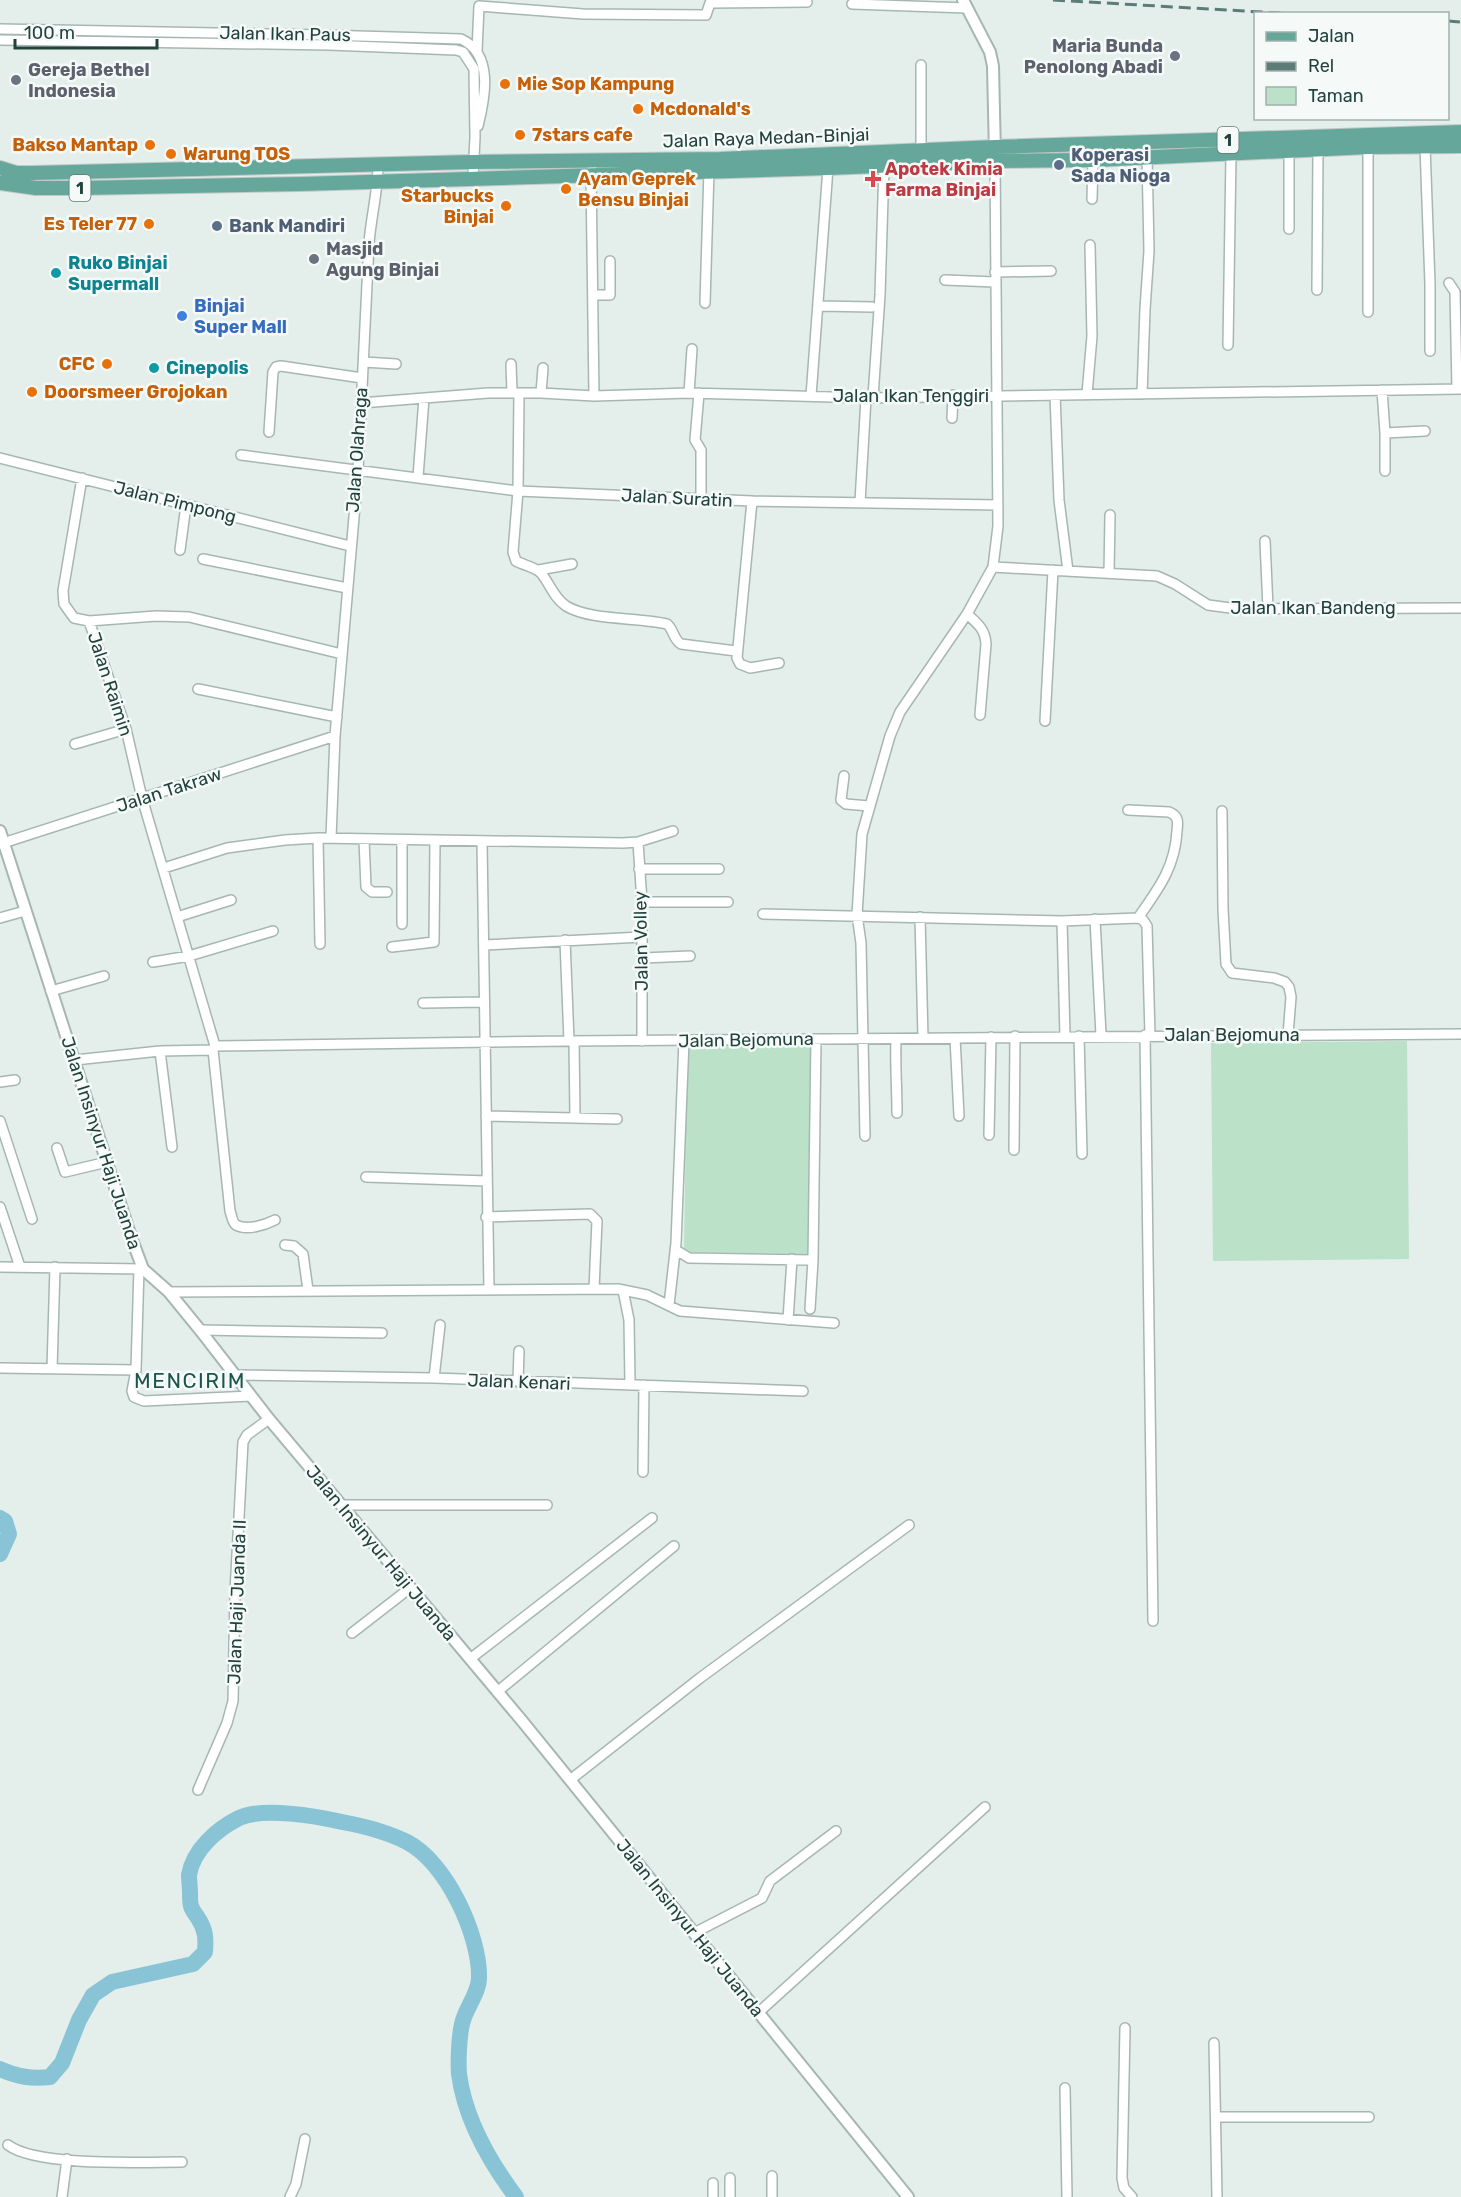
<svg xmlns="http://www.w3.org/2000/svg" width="1461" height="2197" font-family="Rubik,sans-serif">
<rect width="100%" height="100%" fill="#e4eeeb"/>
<path fill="#bce1c9" d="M1407,1041l2,218 -196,2 -2,-218z
M687,1045l124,1 -3,208 -124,-2z"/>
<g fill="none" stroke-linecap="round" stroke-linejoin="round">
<path stroke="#89c4d6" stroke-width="16" d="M0,1518l5,3 4,13 -9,20
M0,2069c18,8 31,10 50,8l12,-14 17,-43 14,-25 19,-13 81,-18 12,-12c1,-13 1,-22 -7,-34 -2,-3 -6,-8 -7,-12 -1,-3 -1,-9 -1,-13 0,-6 -1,-13 -1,-18 4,-25 28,-46 50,-57 24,-11 77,-2 103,4 22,4 45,10 65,20 39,20 73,93 72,136 0,15 -14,31 -17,46 -3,13 -4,38 -3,50 6,46 30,87 57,123"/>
<defs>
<path id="minor" d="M852,4l115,4
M0,29l324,6 137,4c33,15 24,59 17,87
M0,40l329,5 127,5 7,2 11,17 1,68 -2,41
M477,51l2,-45 104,8 123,1 4,-12 97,-1
M1425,146l5,138v67
M1368,147v165
M921,150v-85
M593,161l-2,13 3,222
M1092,199l1,-39
M1289,229v-78
M995,272l56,-1
M945,280l50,2
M1449,283l6,9 2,97
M1317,290l1,-140
M593,295h17v-34
M705,303l4,-133
M819,306l53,1
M1228,345l3,-191
M364,362l32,2
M511,364l1,29
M1382,390l3,43v38
M519,393l-1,98 -5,61 3,9c7,4 19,6 25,12 9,11 13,25 25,33 25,15 72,11 101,18 7,6 6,15 14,20l55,7
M541,393l2,-25
M689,393l3,-44
M699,393l-4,47 6,10v50
M1087,394l5,-58 -2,-91
M1142,394l3,-85 4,-58 -2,-95
M1055,395l4,105 9,71
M811,396l17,-228
M873,397l7,-102 4,-130
M361,403l127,-10h53l53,3 95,-3 177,5 595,-9
M952,418l1,-23
M269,432l4,-60 3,-5 5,-1 81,12
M1385,433l40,-2
M241,455l277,36 234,10 246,4
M0,458l350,88
M418,477l6,-79
M82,478l-19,113 1,13 10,14 15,3 67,-5 33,1 153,37
M752,501l-15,157 3,6 10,4 29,-5
M860,502l6,-104
M1265,541l3,67
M180,550l6,-45
M203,559l144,29
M993,567l164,9 18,8 33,21 30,4 223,-1
M539,570l33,-6
M1109,573l1,-58
M967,614c11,10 18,15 19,30l-6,71
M89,621l37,108 16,69 73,248
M198,689l139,28
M1045,721l8,-151
M75,744l51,-15
M844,776l-3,24 5,4 23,2
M1128,810l41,2c10,4 9,10 8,19 -2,37 -19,58 -39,87
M1222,811l1,98 3,55 6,9 42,5 11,4 4,5 2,10 -3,38
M318,838l2,106
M331,838l4,-102 23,-265 11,-228c2,-26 9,-52 9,-78
M364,840l2,47 6,5h15
M482,842l7,447
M638,842l4,60v139
M0,844l335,-108
M164,868l63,-20 58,-8 33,-2 305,5 15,-1 35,-11
M639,869h80
M642,902h86
M763,914l299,7 76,-3 5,2 4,6 3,109
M177,917l54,-17
M920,917l3,121
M0,918l25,-7
M1095,919l6,116
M1062,921l3,115
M402,924v-83
M565,940l4,101
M485,945l157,-8
M392,947l42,-5 1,-101
M643,958l47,-2
M153,962l36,-6 84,-25
M51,991l53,-15
M423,1003l61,-1
M1145,1035l8,586
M1079,1036l3,118
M955,1038l4,78
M896,1040c-1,24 1,48 1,73
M574,1041l1,77
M213,1050l17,161c2,5 2,11 6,14 11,6 29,0 39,-5
M160,1051l12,96
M75,1060l85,-9 53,-1 2,-4 354,-5 892,-7
M0,1082l15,-2
M486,1116l131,3
M0,1121l32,98
M989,1135l2,-98
M865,1136l-4,-193 -4,-28 5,-81 28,-98 10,-24 67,-98 26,-47 5,-41 -3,-365
M57,1148l8,24 42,-10
M1014,1150l1,-114
M366,1177l121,4
M0,1207l20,60
M486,1217l104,-3 7,7 -3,68
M285,1245l9,1 9,8 5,36
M676,1250l13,8 124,2
M0,1267l143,2
M139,1268l-3,102 -4,21 2,6 10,4 107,-5
M623,1290l6,30 1,64
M169,1292l449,-3 29,6 33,16 154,12
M669,1305l7,-62 8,-203
M810,1309l3,-49 3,-221
M788,1320l4,-61
M200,1330l182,3
M0,1368l136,2
M52,1369l3,-102
M235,1375l199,3 369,13
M434,1378l6,-53
M518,1382l1,-31
M643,1472l1,-87
M341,1505h206
M352,1633l58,-45
M470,1659l182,-141
M497,1692l177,-146
M570,1780l130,-102 209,-153
M198,1790l29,-67 6,-22 2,-109 8,-150 4,-7 22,-16
M694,1933l68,-35 8,-17 66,-50
M759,2012l226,-205
M1125,2028l-3,150 2,10 8,9
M1214,2043l3,154
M1065,2088l2,109
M1217,2117h152
M8,2145c29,22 136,17 174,17
M772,2176v21
M730,2178v19
M713,2183v14
M62,2197l5,-38
M290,2197l6,-13 9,-45"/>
<path id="tertiary" d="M963,0l27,52 3,14 2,89
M0,831l131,406 12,32 26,23 31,38 69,89 254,303 385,475"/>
<path id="primary" d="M0,168l16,5h16l440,-11 248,-3 275,-12 466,-15
M0,183l36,5h43l222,-4 527,-16 167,-7 98,-1 275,-13 93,-1"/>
</defs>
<use href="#minor" stroke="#a6b7b3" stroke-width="12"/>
<use href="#tertiary" stroke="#a6b7b3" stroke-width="14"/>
<use href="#primary" stroke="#c1cac8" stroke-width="16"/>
<use href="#minor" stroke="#fff" stroke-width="9"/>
<use href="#tertiary" stroke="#fff" stroke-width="10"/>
<use href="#primary" stroke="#65a79b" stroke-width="14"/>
<path stroke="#5c7d77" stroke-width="3" stroke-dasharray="12 6" stroke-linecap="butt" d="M1053,0l243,14
M1448,21l13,1"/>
</g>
<g fill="#6b7280" stroke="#f5faf8" stroke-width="2">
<circle cx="1175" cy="56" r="6"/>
<circle cx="16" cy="80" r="6"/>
<circle cx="314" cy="259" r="6"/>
</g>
<g fill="#e8710a" stroke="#f5faf8" stroke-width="2">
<circle cx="505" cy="84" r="6"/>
<circle cx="638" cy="109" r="6"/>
<circle cx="520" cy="135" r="6"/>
<circle cx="150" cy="145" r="6"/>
<circle cx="171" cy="154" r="6"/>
<circle cx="566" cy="189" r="6"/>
<circle cx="506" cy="206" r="6"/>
<circle cx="149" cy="224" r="6"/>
<circle cx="107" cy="364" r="6"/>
<circle cx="32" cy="392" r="6"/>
</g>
<g fill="#5c6f8a" stroke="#f5faf8" stroke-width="2">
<circle cx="1059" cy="165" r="6"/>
<circle cx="217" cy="226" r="6"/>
</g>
<path fill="#e0444e" stroke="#f5faf8" stroke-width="2" d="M870 170h6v6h6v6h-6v6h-6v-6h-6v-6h6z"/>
<g fill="#0f9aa8" stroke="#f5faf8" stroke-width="2">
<circle cx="56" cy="273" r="6"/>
<circle cx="154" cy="368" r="6"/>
</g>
<circle fill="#3f7fe0" stroke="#f5faf8" stroke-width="2" cx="182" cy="316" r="6"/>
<g text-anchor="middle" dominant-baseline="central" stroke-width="5" stroke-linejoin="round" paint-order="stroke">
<g fill="#f5faf8" stroke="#617974" stroke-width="1.5">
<rect x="1217.5" y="127" width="21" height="26" rx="4.5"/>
<rect x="69.5" y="175" width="21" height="26" rx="4.5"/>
</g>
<g font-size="16" font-weight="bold" fill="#22423c">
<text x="1228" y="140">1</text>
<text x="80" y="188">1</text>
</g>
<g font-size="18" fill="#22423c" stroke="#f5faf8">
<text transform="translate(285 34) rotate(1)">Jalan Ikan Paus</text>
<text transform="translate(766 138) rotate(-2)">Jalan Raya Medan-Binjai</text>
<text x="911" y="396">Jalan Ikan Tenggiri</text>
<text transform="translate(357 450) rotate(-86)">Jalan Olahraga</text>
<text transform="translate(677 498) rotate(3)">Jalan Suratin</text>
<text transform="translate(175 502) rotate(14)">Jalan Pimpong</text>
<text x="1313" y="608">Jalan Ikan Bandeng</text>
<text transform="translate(110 684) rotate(72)">Jalan Raimin</text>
<text transform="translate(169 790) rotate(-18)">Jalan Takraw</text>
<text transform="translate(641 941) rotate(-91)">Jalan Volley</text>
<text x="1232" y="1035">Jalan Bejomuna</text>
<text transform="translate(746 1040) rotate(-1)">Jalan Bejomuna</text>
<text transform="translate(101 1143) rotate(72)">Jalan Insinyur Haji Juanda</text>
<text transform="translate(519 1382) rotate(2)">Jalan Kenari</text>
<text transform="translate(381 1553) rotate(50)">Jalan Insinyur Haji Juanda</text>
<text transform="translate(237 1602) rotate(-88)">Jalan Haji Juanda II</text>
<text transform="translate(690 1928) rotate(51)">Jalan Insinyur Haji Juanda</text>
</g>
<g font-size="18" font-weight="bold" fill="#5b616d" stroke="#f5faf8" text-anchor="start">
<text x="1163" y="46" text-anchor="end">Maria Bunda<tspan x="1163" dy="21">Penolong Abadi</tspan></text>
<text x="28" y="70">Gereja Bethel<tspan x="28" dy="21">Indonesia</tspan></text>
<text x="326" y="249">Masjid<tspan x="326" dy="21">Agung Binjai</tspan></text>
</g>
<g font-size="18" font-weight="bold" fill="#c56008" stroke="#f5faf8" text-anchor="start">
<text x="517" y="84">Mie Sop Kampung</text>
<text x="650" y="109">Mcdonald's</text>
<text x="532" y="135">7stars cafe</text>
<text x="138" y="145" text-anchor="end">Bakso Mantap</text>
<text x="183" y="154">Warung TOS</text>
<text x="578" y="179">Ayam Geprek<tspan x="578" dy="21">Bensu Binjai</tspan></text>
<text x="494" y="196" text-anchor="end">Starbucks<tspan x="494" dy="21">Binjai</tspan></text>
<text x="137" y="224" text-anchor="end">Es Teler 77</text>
<text x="95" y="364" text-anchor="end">CFC</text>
<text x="44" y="392">Doorsmeer Grojokan</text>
</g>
<g font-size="18" font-weight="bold" fill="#4e5e75" stroke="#f5faf8" text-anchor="start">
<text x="1071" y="155">Koperasi<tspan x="1071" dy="21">Sada Nioga</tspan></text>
<text x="229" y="226">Bank Mandiri</text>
</g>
<g font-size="18" font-weight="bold" fill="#be3a42" stroke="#f5faf8" text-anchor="start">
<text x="885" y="169">Apotek Kimia<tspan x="885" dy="21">Farma Binjai</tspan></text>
</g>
<g font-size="18" font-weight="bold" fill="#0d838f" stroke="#f5faf8" text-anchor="start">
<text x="68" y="263">Ruko Binjai<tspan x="68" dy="21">Supermall</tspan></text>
<text x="166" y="368">Cinepolis</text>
</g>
<g font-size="18" font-weight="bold" fill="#366cbe" stroke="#f5faf8" text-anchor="start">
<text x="194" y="306">Binjai<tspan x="194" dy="21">Super Mall</tspan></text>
</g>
<g font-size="21" letter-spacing="1.5" fill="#1c554c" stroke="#f5faf8">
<text x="190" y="1380">MENCIRIM</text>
</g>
</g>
<rect x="1254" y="12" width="195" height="108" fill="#f5faf8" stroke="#a1b0ad" stroke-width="1.5"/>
<rect x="1266" y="32" width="30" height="9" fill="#65a79b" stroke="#a1b0ad" stroke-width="1.5"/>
<text x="1308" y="42" font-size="18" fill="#22423c">Jalan</text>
<rect x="1266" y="62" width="30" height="9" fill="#5c7d77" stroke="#a1b0ad" stroke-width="1.5"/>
<text x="1308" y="72" font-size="18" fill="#22423c">Rel</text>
<rect x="1266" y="87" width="30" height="18" fill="#bce1c9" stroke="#a1b0ad" stroke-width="1.5"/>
<text x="1308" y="102" font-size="18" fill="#22423c">Taman</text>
<path d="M15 39v9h142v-9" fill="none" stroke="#22423c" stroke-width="3"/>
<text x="24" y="39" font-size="18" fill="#22423c" stroke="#f5faf8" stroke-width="4.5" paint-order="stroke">100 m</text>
</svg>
